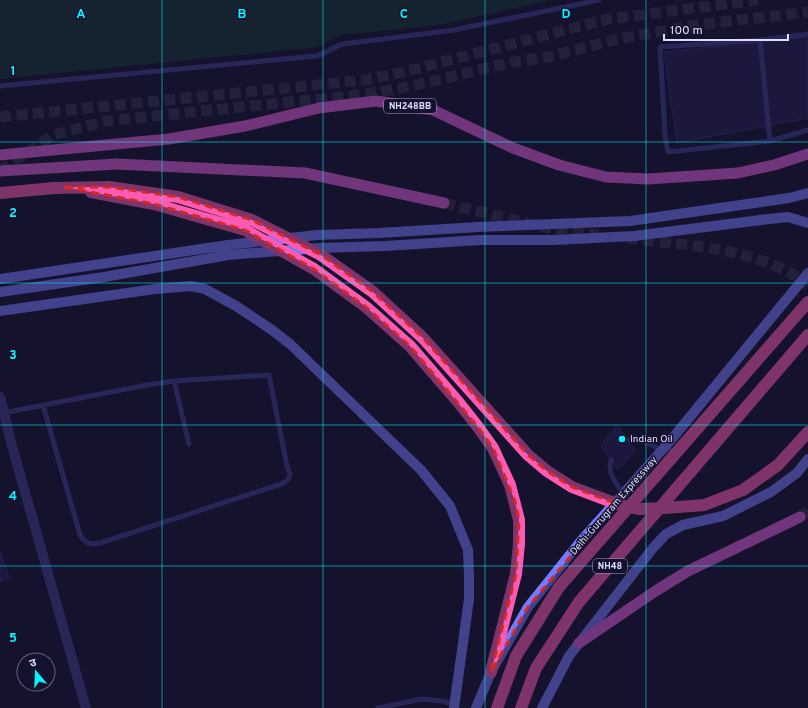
<svg xmlns="http://www.w3.org/2000/svg" width="808" height="708" font-family="Overpass,'Noto Sans Devanagari',sans-serif">
<rect width="100%" height="100%" fill="#15122d"/>
<path fill="#153734" d="M0,0h553l-114,25 -97,10 -14,6 -9,6 -319,32z"/>
<path fill="#251e4e" stroke="#3b3179" d="M808,37v81l-131,25 -13,-91z
M617,425l19,26 -18,19 -17,-25z
M0,550l9,28 -9,3z"/>
<g fill="none" stroke-linecap="round" stroke-linejoin="round">
<path stroke="#33314c" stroke-width="11" stroke-dasharray="11 5.5" stroke-linecap="butt" d="M0,117l365,-37 39,-8 204,-53 150,-19
M0,171l53,-36 53,-14 261,-27 40,-7 106,-25 35,-5 70,-18 79,-14 111,-13
M444,203l112,27 42,5
M627,238c54,7 115,9 163,35 6,3 12,8 18,12
M800,517l8,-6"/>
<path stroke="#3e3f8b" stroke-width="5" d="M808,34l-48,6 -100,7 5,88 3,17 102,-11 38,-11
M760,40l10,101
M0,86l316,-30c10,-2 17,-9 27,-12l111,-14 145,-30
M174,381l15,63
M3,413l144,-28 27,-4 95,-6 18,91 3,8 -2,6 -7,4 -181,59c-10,2 -14,1 -20,-8l-37,-130
M628,440l10,-1 24,11h15
M611,460c-4,14 5,22 12,34
M378,708l44,-9 20,2 12,3"/>
<path stroke="#3e3f8b" stroke-width="10" d="M0,397l12,49 74,262"/>
<path stroke="#767afe" stroke-width="10" d="M0,279l228,-34 89,-10 62,-2 99,-6 152,-6 159,-23 19,-5
M0,292l104,-15 124,-22 91,-7 66,-2 95,-6h74l80,-4 135,-17 19,-2 20,6
M0,311l155,-22 36,-3 14,3 31,17 36,24 18,14 131,126 29,36 18,44 1,26v23l-15,109
M476,708l15,-36 37,-65 52,-65 91,-102 137,-167
M542,708l27,-52 84,-108 13,-14 17,-9 40,-9 48,-24 26,-19 11,-14"/>
<path stroke="#dd60d7" stroke-width="11" d="M0,155l169,-16 76,-13 74,-18 57,-7 57,9 80,38 46,17 47,12 42,2 90,-6 36,-8 34,-11
M0,171l117,-7 188,9 139,30
M579,643l78,-53 31,-19 112,-54"/>
<path stroke="#fd5bb1" stroke-width="12" d="M91,192l63,12 91,26 69,39 52,38 44,39 49,57 19,24 15,21 17,37 9,35v24l-3,30 -25,98
M0,193l54,-5 55,-1 69,10 74,23 69,35 52,37 50,46 105,117 19,16 25,16 48,18 20,4 25,-1 39,-3 39,-15 35,-25 30,-33
M497,708l19,-52 43,-69 249,-285
M521,708l15,-40 43,-66 229,-267"/>
</g>
<path d="M0 0H808V708H0ZM64,187h45l69,10 74,23 69,35 52,37 50,46 105,117 19,16 25,16 43,16 -87,104 -37,65 25,-98 3,-54 -4,-19 -22,-53 -15,-21 -68,-81 -44,-39 -52,-38 -69,-39 -91,-26z" fill="#15122d" fill-opacity=".55" fill-rule="evenodd"/>
<path fill="none" stroke="#d62828" stroke-width="3" stroke-dasharray="8 5" stroke-linejoin="round" d="M64,187h45l69,10 74,23 69,35 52,37 50,46 105,117 19,16 25,16 43,16 -87,104 -37,65 25,-98 3,-54 -4,-19 -22,-53 -15,-21 -68,-81 -44,-39 -52,-38 -69,-39 -91,-26z"/>
<path fill="none" stroke="#0cf2fd" stroke-width="1" stroke-opacity="0.55" d="M162,0v708M323,0v708M485,0v708M646,0v708M0,142h808M0,283h808M0,425h808M0,566h808"/>
<circle fill="#0cf2fd" stroke="#15122d" stroke-width="1.5" cx="622" cy="439" r="4"/>
<g text-anchor="middle" dominant-baseline="central" stroke-width="3" stroke-linejoin="round" paint-order="stroke">
<g fill="#15122d" stroke="#a3a1c0" stroke-width="1">
<rect x="384" y="99" width="52" height="14" rx="3"/>
<rect x="593" y="559" width="34" height="14" rx="3"/>
</g>
<g font-size="9" font-weight="bold" fill="#e0deff">
<text x="410" y="106">NH248BB</text>
<text x="610" y="566">NH48</text>
</g>
<g font-size="10" fill="#e0deff" stroke="#15122d" text-anchor="start">
<text x="630" y="439">Indian Oil</text>
</g>
<g font-size="10" fill="#e0deff" stroke="#15122d">
<text transform="translate(614 506) rotate(-49)">Delhi-Gurugram Expressway</text>
</g>
</g>
<g font-size="13" text-anchor="middle" font-weight="bold" fill="#0cf2fd" stroke="#15122d" stroke-width="3" stroke-linejoin="round" paint-order="stroke">
<text x="81" y="18">A</text>
<text x="242" y="18">B</text>
<text x="404" y="18">C</text>
<text x="566" y="18">D</text>
<text x="13" y="75">1</text>
<text x="13" y="217">2</text>
<text x="13" y="359">3</text>
<text x="13" y="500">4</text>
<text x="13" y="642">5</text>
</g>
<g transform="translate(36 672) rotate(341)"><circle r="19" fill="#15122d" stroke="#666481"/>
<path d="M0-3L7 15L0 10L-7 15Z" fill="#0cf2fd"/>
<text y="-6" font-size="11" font-weight="bold" text-anchor="middle" fill="#e0deff">उ</text>
</g>
<path d="M664 34v6h124v-6" fill="none" stroke="#e0deff" stroke-width="2"/>
<text x="670" y="34" font-size="12" fill="#e0deff" stroke="#15122d" stroke-width="3" paint-order="stroke">100 m</text>
</svg>
